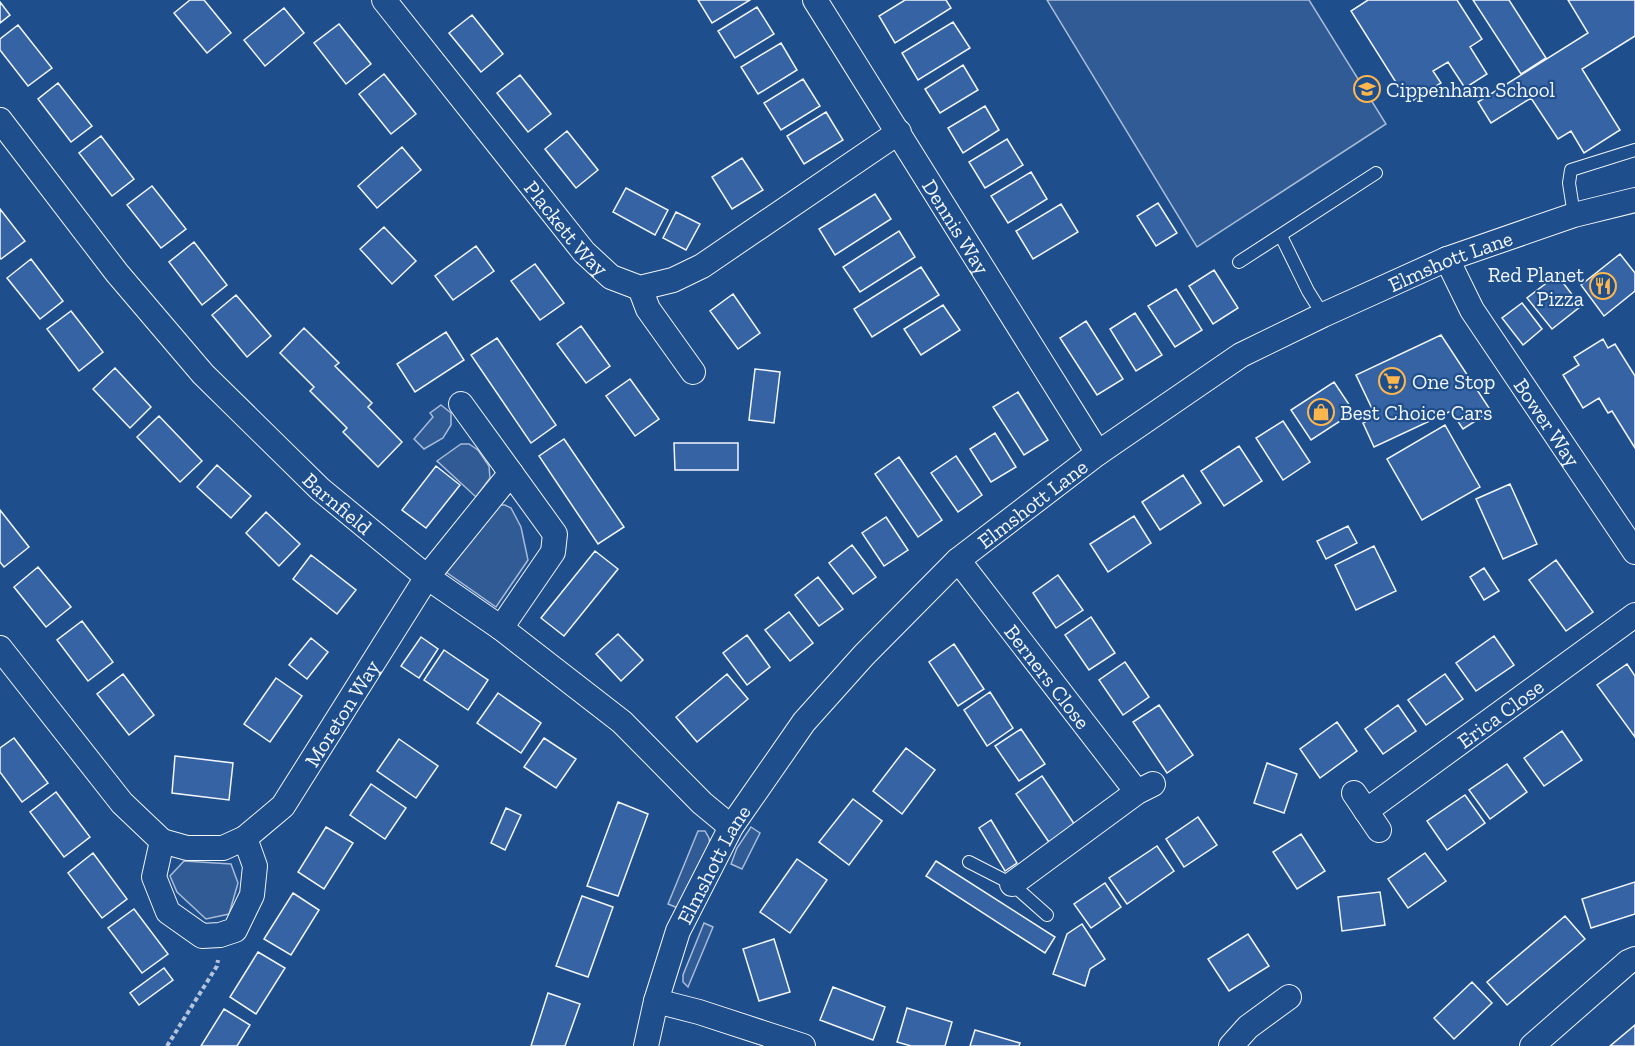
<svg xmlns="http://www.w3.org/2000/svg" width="1635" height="1046" font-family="'Zilla Slab',serif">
<rect width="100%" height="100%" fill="#1f4e8c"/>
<path fill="#305b95" stroke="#a8bbd7" stroke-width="1.5" d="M1047,0h262l77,124 -189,123z
M441,405l10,8v12l-8,13 -19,11 -10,-10 19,-22 -3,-4z
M461,444h8l9,6 11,16 1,12 -14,19 -39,-36z
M496,505h9l6,3 10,19 7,33 -32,47 -50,-35z
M751,827l9,6 -18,36 -11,-5 6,-16z
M698,831h7l4,7 2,11 -33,59 -10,-4z
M184,861l47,3 7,19 -9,31 -23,5 -29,-27 -7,-16z
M704,923l9,4 -25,60 -5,-5v-7z"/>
<path fill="#3563a3" stroke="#f2f6ff" stroke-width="1.5" d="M190,0h14l27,33 -24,20 -33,-40z
M698,0h52l-38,23z
M905,0h41l5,8 -56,35 -16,-27z
M1368,0h89l25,39 -12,8 17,27 -22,14 -17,-26 -15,9 8,12 -32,20 -58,-92z
M1473,0h36l37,58 -25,16z
M1568,0h67v36l-53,33 38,61 -36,23 -13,-22 -13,8 -27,-41 -40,25 -13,-21 110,-69z
M0,2l10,13 -10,8z
M757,7l17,27 -39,24 -17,-27z
M284,8l20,25 -39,33 -21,-26z
M472,15l31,39 -22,18 -32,-39z
M953,22l17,26 -52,32 -16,-27z
M339,24l32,40 -25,20 -32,-41z
M18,25l34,43 -24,18 -28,-36v-11z
M781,43l16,27 -39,24 -17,-27z
M963,65l15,25 -38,23 -15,-24z
M384,74l32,40 -25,20 -32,-40z
M520,75l31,39 -23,18 -31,-39z
M803,79l17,27 -39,24 -17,-27z
M58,83l34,43 -21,16 -33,-43z
M985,106l14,24 -36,23 -15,-25z
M826,112l17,28 -39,24 -17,-28z
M567,131l31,39 -22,18 -31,-39z
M101,136l33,43 -22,17 -33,-43z
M1007,139l16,26 -38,23 -16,-26z
M402,147l19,23 -44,38 -19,-22z
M742,158l21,32 -31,19 -20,-32z
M1031,172l16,27 -39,24 -17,-27z
M152,186l34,43 -25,19 -34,-43z
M626,188l42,22 -13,25 -42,-23z
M875,194l16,25 -56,36 -16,-26z
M1158,203l19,30 -21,13 -19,-30z
M1061,204l17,28 -45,27 -17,-28z
M0,209l25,32 -24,18 -1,-1z
M676,212l24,12 -14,26 -23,-12z
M384,227l32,34 -24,23 -32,-35z
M899,231l16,26 -55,35 -17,-25z
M194,242l33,43 -25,20 -33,-43z
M476,246l18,25 -41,29 -18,-24z
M1620,254l15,19v18l-31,25 -23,-31z
M31,259l32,42 -23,18 -33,-41z
M535,264l29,39 -24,17 -29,-39z
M921,267l18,28 -67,42 -18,-28z
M1214,270l24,38 -25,16 -24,-38z
M1557,275l24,31 -29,23 -25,-31z
M1176,289l26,41 -27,17 -27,-41z
M733,294l27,39 -22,16 -28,-38z
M236,295l35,41 -24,21 -35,-42z
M1522,303l20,26 -19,16 -21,-27z
M943,305l17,25 -39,25 -17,-26z
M71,311l32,41 -24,19 -32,-42z
M1135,313l27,42 -26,16 -26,-42z
M1086,321l37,58 -26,16 -37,-57z
M581,326l29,40 -24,17 -29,-39z
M304,328l35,35 -4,3 37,37 -4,4 34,35 -24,25 -35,-35 4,-4 -37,-37 4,-4 -34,-34z
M446,332l18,28 -49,32 -18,-28z
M1441,335l50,76 -28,18 -12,-18 -77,36 -11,-24 13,-6 -20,-42z
M497,338l59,87 -25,18 -60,-88z
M1603,339l5,9 7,-4 20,32v72l-23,-37 -4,2 -9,-15 -16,10 -20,-33 16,-10 -5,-8z
M115,368l36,39 -21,21 -37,-39z
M755,369l25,3 -6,51 -25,-3z
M630,379l29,40 -24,17 -29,-40z
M1334,382l20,30 -43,28 -20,-30z
M1018,392l30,48 -24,15 -31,-48z
M159,416l43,45 -22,21 -43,-45z
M1283,421l27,41 -27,18 -27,-42z
M1445,425l35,62 -58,33 -35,-61z
M995,433l21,34 -25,15 -21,-33z
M564,439l60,88 -26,17 -59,-88z
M674,443h64v27h-63z
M1239,446l23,35 -38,25 -23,-35z
M956,456l26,39 -24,17 -27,-39z
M899,457l43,63 -24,17 -43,-63z
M217,465l34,31 -20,22 -34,-31z
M436,466l24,19 -34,43 -24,-18z
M1183,475l18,28 -41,27 -18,-28z
M1510,484l27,60 -34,15 -27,-60z
M0,510l29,37 -25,20 -4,-5z
M266,512l34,32 -21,22 -33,-33z
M1134,516l17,27 -43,29 -18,-28z
M886,517l22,33 -24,16 -22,-33z
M1348,526l9,17 -31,16 -9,-18z
M852,545l24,32 -23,17 -24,-31z
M1374,546l22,45 -40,19 -21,-45z
M595,551l23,18 -54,67 -23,-18z
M311,555l45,35 -19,24 -44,-35z
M1556,560l37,52 -27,19 -37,-51z
M38,567l33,40 -25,20 -32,-40z
M1484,568l15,23 -15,9 -14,-23z
M1058,575l25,35 -27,18 -23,-35z
M818,577l25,32 -24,17 -24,-31z
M789,612l24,31 -23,18 -25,-31z
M1091,617l24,36 -26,17 -24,-35z
M82,621l31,41 -25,19 -31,-41z
M618,634l25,26 -22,21 -25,-27z
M747,635l23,32 -23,18 -24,-32z
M1494,636l20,29 -38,26 -20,-28z
M421,637l17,12 -19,29 -18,-12z
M311,638l17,14 -21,27 -18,-14z
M954,644l30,45 -26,17 -29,-44z
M444,650l44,30 -20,30 -44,-30z
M1125,662l24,35 -26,18 -24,-35z
M1627,664l8,12v61l-38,-52z
M123,674l31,41 -25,20 -32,-41z
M727,674l21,25 -51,43 -21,-25z
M1445,674l18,25 -37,26 -18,-25z
M276,678l26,18 -32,46 -26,-18z
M990,692l23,36 -26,18 -23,-36z
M498,693l43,30 -20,30 -44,-30z
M1159,705l34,50 -26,18 -34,-51z
M1398,705l18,26 -33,23 -18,-25z
M1337,722l20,29 -37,27 -20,-29z
M1021,729l24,35 -26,17 -24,-35z
M1562,731l20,29 -38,26 -20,-28z
M14,738l34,45 -26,19 -22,-30v-24z
M544,738l32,21 -20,29 -32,-21z
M399,739l39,27 -22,32 -39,-27z
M906,748l29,22 -33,44 -29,-23z
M175,756l58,7 -4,37 -57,-7z
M1267,763l30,11 -13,39 -30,-10z
M1507,764l20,28 -37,27 -21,-29z
M1042,776l39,58 -26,17 -39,-57z
M371,784l35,24 -21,31 -35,-24z
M56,792l34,45 -26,20 -34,-45z
M1465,795l20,28 -38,27 -20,-29z
M853,799l29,22 -33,44 -30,-23z
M618,802l30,12 -30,82 -31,-10z
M506,808l15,7 -16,35 -14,-7z
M1198,817l19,28 -33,22 -18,-28z
M991,820l26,43 -12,8 -26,-43z
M326,827l27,16 -29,46 -26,-17z
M1301,834l24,37 -28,18 -24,-37z
M1157,846l17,25 -47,33 -18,-26z
M93,853l34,46 -25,19 -34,-45z
M1425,853l21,28 -38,27 -20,-29z
M797,859l30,21 -37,53 -30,-21z
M936,861l119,76 -10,16 -119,-77z
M1635,882v32l-44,14 -9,-29z
M1105,883l16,24 -30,21 -17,-24z
M1380,892l5,33 -43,6 -4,-34z
M293,893l26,17 -28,45 -27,-16z
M582,896l31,11 -25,70 -32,-11z
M134,909l34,45 -26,19 -34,-45z
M1565,916l20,23 -78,66 -20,-23z
M1082,924l23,35 -15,10 -5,17 -32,-12 14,-40z
M1248,934l21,32 -40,25 -21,-32z
M774,939l16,53 -31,9 -16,-52z
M258,952l27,16 -29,46 -26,-17z
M164,968l9,12 -34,25 -9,-12z
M1472,982l20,21 -38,36 -20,-21z
M833,987l52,20 -12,33 -53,-20z
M548,993l32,11 -15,42h-34z
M907,1008l45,14 -7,24h-34l-14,-4z
M224,1009l26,16 -13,21h-36z
M1635,1025v21h-25z
M975,1030l45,13 -1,3h-49z"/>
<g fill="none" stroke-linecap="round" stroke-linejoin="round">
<defs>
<path id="service" d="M1574,215l-5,-32 2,-13 64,-20
M1281,236l27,55 15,24
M1239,262l137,-89
M969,862l43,22 35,31"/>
<g id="minor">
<path id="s1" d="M384,0l200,252 27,25 29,11 33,-8 29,-14 197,-134"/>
<path id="s2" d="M815,0l283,453"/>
<path id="s3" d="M0,120l117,153 86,101 117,115 107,88 74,51 121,94 80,81 29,24"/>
<path id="s4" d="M1447,259l25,51 163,242"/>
<path d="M640,288l8,21 45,63"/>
<path d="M461,404l94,130 -2,18 -52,76"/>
<path id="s5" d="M958,560l179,232"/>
<path id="s6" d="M0,648l122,155 40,38 25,7h36l22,-10 38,-32 144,-229 84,-104"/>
<path d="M1354,793l25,37"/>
<path id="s7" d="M1366,811l269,-196"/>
<path d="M162,841l-8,36 14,35 34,24 18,-1 15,-5 17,-35 3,-29 -10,-28"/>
<path d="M1012,884l125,-92 16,-8"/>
<path d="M656,1001l43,11 104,34"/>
<path id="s8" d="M646,1046l10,-45 22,-70 53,-104 73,-105 60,-67 94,-95 140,-107 143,-98 82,-40 124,-56 127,-44 61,-15"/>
<path d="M1231,1046l17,-19 41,-30"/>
<path d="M1532,1046l96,-84 7,-3"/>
</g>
</defs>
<use href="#service" stroke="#f2f6ff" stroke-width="14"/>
<use href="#minor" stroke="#f2f6ff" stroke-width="26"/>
<path stroke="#b3c4dc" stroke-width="4" stroke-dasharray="4.5 3" stroke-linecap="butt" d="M167,1046l50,-80 1,-6"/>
<use href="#service" stroke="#1f4e8c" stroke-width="12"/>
<use href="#minor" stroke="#1f4e8c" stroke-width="24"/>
</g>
<defs>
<symbol id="school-ring" viewBox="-11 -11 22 22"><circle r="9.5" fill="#1f4e8c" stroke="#ffb74d" stroke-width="1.5"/><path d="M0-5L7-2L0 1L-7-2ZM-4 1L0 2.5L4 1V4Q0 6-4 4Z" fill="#ffb74d"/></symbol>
<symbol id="restaurant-ring" viewBox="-11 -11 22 22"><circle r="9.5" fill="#1f4e8c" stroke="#ffb74d" stroke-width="1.5"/><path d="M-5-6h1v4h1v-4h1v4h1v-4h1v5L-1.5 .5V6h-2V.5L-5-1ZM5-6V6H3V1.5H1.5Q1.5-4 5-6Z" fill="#ffb74d"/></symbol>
<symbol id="supermarket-ring" viewBox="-11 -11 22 22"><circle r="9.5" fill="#1f4e8c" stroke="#ffb74d" stroke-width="1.5"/><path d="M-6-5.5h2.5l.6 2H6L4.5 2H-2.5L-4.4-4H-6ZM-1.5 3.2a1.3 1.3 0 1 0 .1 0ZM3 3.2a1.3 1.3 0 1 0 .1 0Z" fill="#ffb74d"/></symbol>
<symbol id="shop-ring" viewBox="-11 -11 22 22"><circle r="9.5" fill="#1f4e8c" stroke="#ffb74d" stroke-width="1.5"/><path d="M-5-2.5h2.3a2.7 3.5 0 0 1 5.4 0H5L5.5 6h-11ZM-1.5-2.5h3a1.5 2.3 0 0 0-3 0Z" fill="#ffb74d"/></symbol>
</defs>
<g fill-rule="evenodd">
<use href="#school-ring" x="1352" y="74" width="30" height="30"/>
<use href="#restaurant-ring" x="1588" y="271" width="30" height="30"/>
<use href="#supermarket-ring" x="1377" y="366" width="30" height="30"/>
<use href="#shop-ring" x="1306" y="397" width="30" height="30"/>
</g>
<g text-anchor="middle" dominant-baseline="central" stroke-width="4.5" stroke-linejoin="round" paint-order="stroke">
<g font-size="21" fill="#f2f6ff" stroke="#1f4e8c" text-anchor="start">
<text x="1386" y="89">Cippenham School</text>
<text x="1584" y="274" text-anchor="end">Red Planet<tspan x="1584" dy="24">Pizza</tspan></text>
<text x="1412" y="381">One Stop</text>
<text x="1340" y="412">Best Choice Cars</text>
</g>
<g font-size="21" fill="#f2f6ff" stroke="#1f4e8c">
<text stroke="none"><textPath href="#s2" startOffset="267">Dennis Way</textPath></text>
<text stroke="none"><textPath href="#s1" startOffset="292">Plackett Way</textPath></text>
<text stroke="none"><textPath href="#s8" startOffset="1167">Elmshott Lane</textPath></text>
<text stroke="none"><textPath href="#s4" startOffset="192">Bower Way</textPath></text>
<text stroke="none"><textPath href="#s3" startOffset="512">Barnfield</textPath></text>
<text stroke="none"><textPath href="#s8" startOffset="681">Elmshott Lane</textPath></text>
<text stroke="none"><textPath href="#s5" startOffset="147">Berners Close</textPath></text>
<text stroke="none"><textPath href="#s6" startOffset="498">Moreton Way</textPath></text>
<text stroke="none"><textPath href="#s7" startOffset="166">Erica Close</textPath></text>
<text stroke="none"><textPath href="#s8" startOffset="195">Elmshott Lane</textPath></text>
</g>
</g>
</svg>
